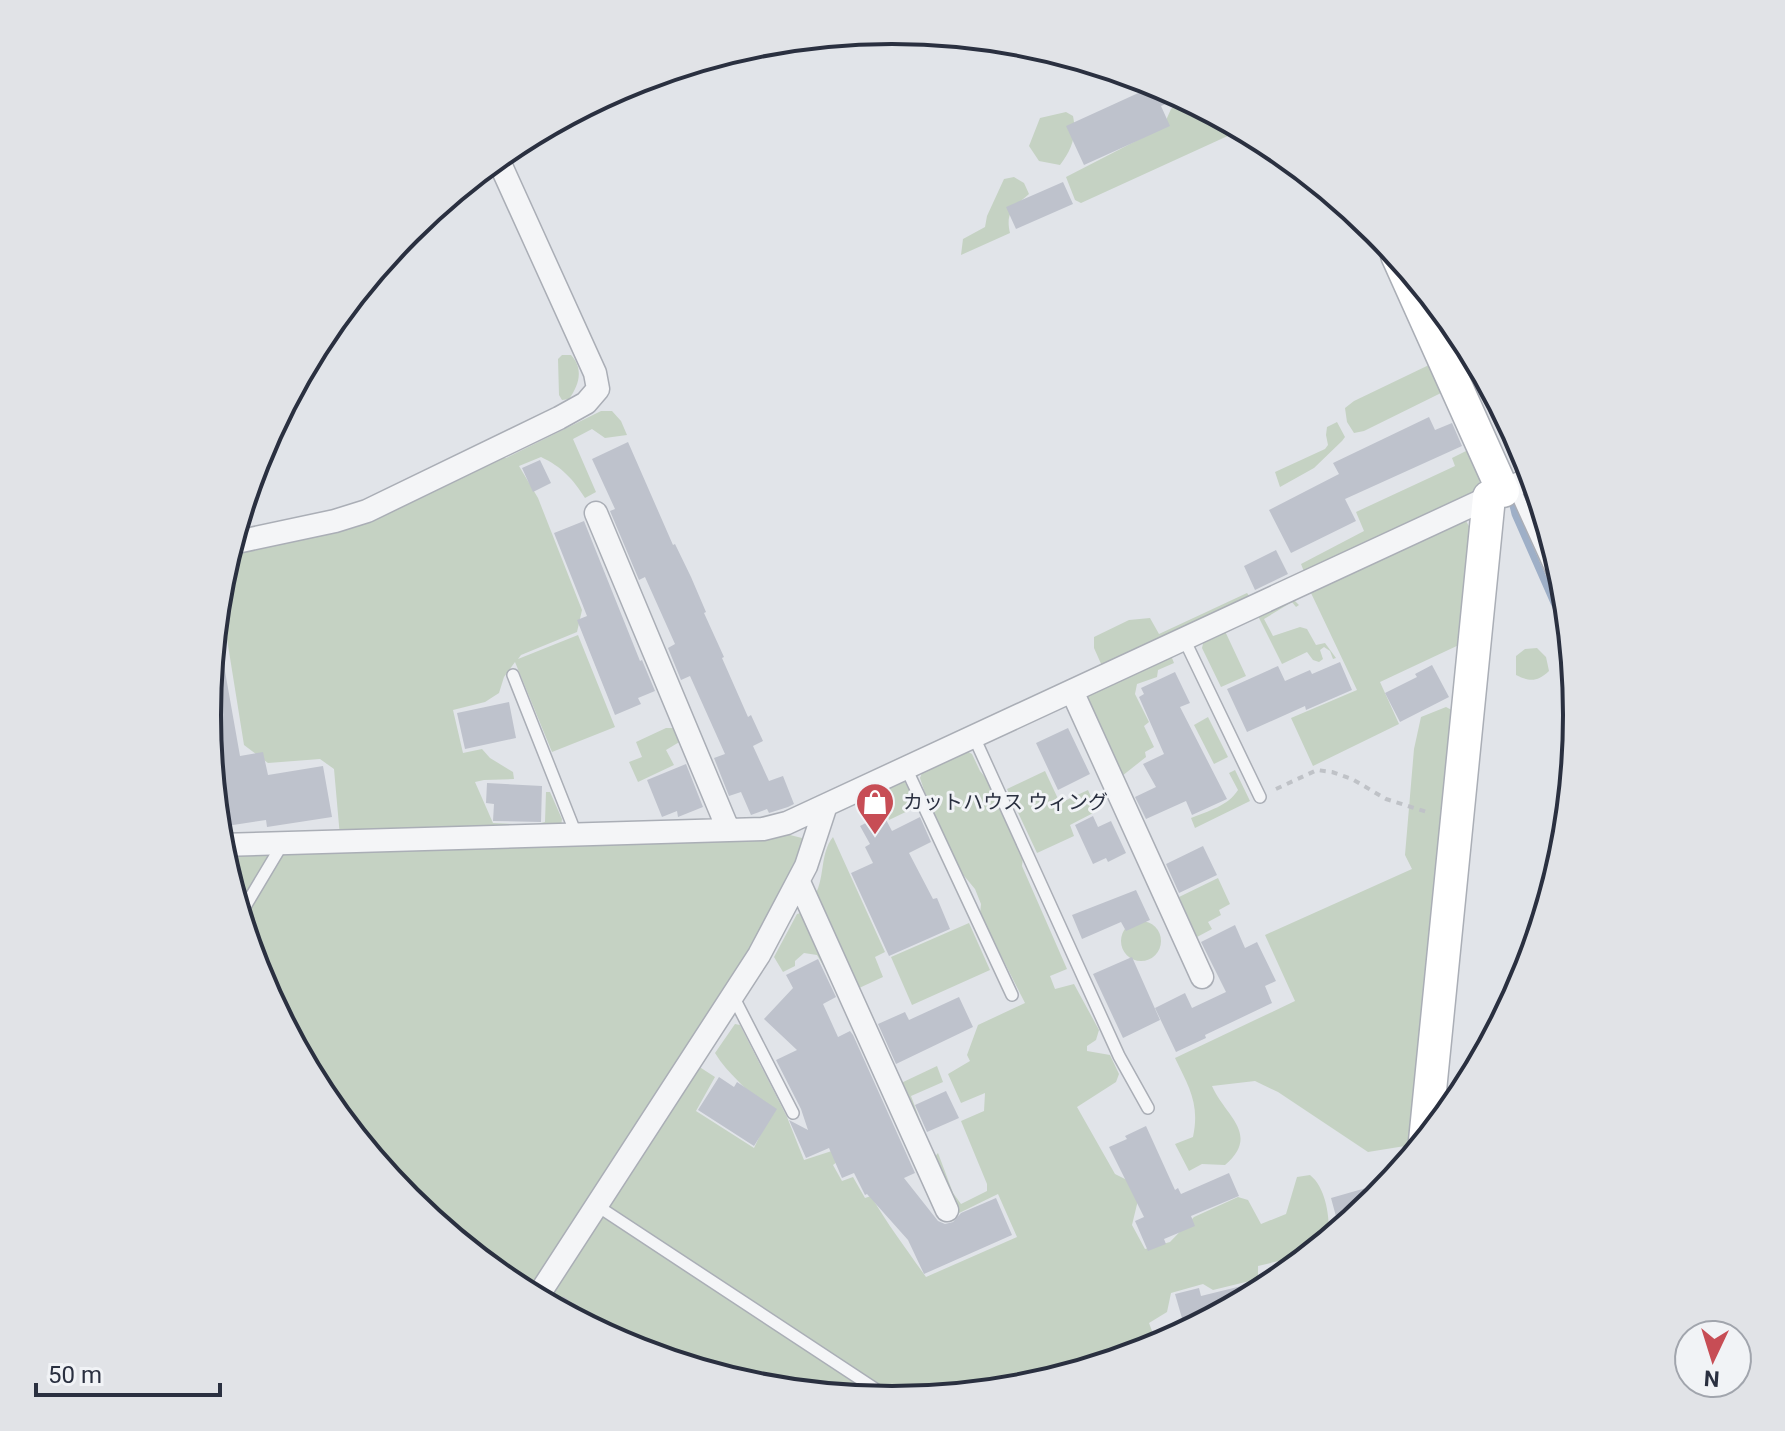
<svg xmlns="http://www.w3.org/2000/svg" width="1785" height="1431" font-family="Roboto,'Noto Sans JP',sans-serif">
<rect width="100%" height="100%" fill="#e1e4e9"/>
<path fill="#c5d2c3" d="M1183,97l60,32 -162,74 -6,-3 -9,-23 97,-50 8,-18z
M1066,112l7,4c4,20 -1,33 -13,49l-21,-4 -10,-15 11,-28z
M1014,177l10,6 5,11c-15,13 -24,18 -19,39l-49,22 2,-16 22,-12 2,-11 17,-37z
M562,355h9c13,14 8,30 -2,44l-7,1 -3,-5 -1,-36z
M1431,364l12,28 -79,39 -10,2 -7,-11 -2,-14 9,-7z
M601,411h11l9,10 6,14 -22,3 -13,-9 -19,10 23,53 -11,6c-12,-19 -23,-31 -44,-41l-22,9 19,32 44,112 -5,22 -56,23 -3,4 60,-24 37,92 -63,25 -37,-90 -11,15 -5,16 -14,9 -32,8 10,43 19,-4 8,9 23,14 1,7 -30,1 -9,2 18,41 40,2 12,-3 1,-30h4l12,27 -1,8 221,6 20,5 3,11 -11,30 -110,178 31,20 -19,34 58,37 15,-31c-15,-25 -40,-40 -54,-64l20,-29 5,1 47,92 17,43 37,-12 5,7 -13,10 9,16 11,-4 12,21 6,-2c17,29 36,54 55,81l91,-40 -19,-43 -43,21 -22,-56 5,-6 15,40 8,11 26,-13v-7l-26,-63 23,-10 1,-18 -24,10 -13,-29 22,-13 -3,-6 11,-30 47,-22 -45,-89 1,-10 -6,-15 -15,-18 -32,-69 -8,-24 4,-11 41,-17 7,4 8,17 10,12 33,74 -1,9 45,103 -17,7 5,13 19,-5 25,46 -3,10 -9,6v5l23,4 9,19 -3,8 -39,25 38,67 14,7 10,15 -7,29 13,24 25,-7 24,-25 44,-20 10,3 13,24 25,-10 11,-37 13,-2c15,12 19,38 19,56l15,-3 -32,25 -54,13v13l-45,11 -10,-6 -32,9 -4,19 -18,11 9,24 -4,2 -128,39 -134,13 -134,-13 -128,-39 -119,-64 -104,-85 -85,-104 -63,-119 -38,-124 120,-5 -7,-79 -14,-10 -52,4 -24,-18 -17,-106 -13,1 2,-13 9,-2 -6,-34 9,-35 137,-35 131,-63h10z
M1337,422l8,15 -3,4 -28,27 -34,19 -5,-15 50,-23 3,-4 -2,-10 1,-8z
M1470,449l11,24 -3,18 -173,83 -4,-10 63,-33 -8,-19 99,-46 -3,-8z
M1466,521l4,7 -9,116 -81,38 19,42 -86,42 -22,-48 66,-28 -46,-97 144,-71z
M1247,593l3,4 -148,69 -8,-18v-11l35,-17 21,-2 9,16z
M1293,599l6,6 -3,2 -4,-5 -28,17 9,17 27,-9 7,2 9,16 9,-2 11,15 -3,1 -3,-8 -6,-4 -4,3 3,9 -4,3 -6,-2 -6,-8 -25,12 -24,-48z
M1224,629l22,47 -25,11 -19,-39 2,-9z
M1537,648l9,9 3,14c-12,11 -19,11 -33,4v-19l9,-7z
M1172,658l2,5 -16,7 -1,7 -20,7 -2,10 14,28 -5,4 10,21 -9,5 1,5 -24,19 -36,-75 2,-8 73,-34z
M1446,707l15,8 -45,426 -11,5 -37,6 -90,-60 -23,-11 -43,5c13,30 49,48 13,79l-23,-1 -13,7 -14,-27 18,-7c7,-33 -4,-50 -18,-79l120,-57 -30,-66 147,-66 -7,-14 9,-106 7,-32z
M1208,717l20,40 -14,7 -20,-39z
M666,728h10l5,13 -15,9 8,15 -36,17 -9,-20 13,-5 -6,-15z
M1235,770l15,31 -55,27 -4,-10c17,-7 37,-12 47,-28l-9,-17z
M1045,771l15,32 28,-13 9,21 -27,14 4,11 -37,17 -30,-64z
M902,777l16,29 -29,14 -9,-31z
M833,837l52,115 -10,5 8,20 -26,12 -44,-91c13,-18 6,-44 20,-61z
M1218,878l12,26 -11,6 2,5 -13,7 4,7 -15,8 -18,-40z
M801,913l27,53 -4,1 -7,-12 -13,-2 -9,8v5l-12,6 -9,-15 23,-43z
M1121 941a20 20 0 1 1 40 0a20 20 0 1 1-40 0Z
M969,923l21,47 -78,35 -21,-48z
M937,1066l6,16 -32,14 13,35 -3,4 -22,-51z"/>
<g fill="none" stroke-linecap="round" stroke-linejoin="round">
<path stroke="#9eafc7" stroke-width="7" d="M1511,497l4,17 55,125"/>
</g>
<path fill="#bec2cc" d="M1158,84l24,13 -21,9 9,20 -86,39 -18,-39z
M1063,182l10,22 -57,25 -10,-22z
M1429,417l6,13 17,-7 10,23 -117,53 11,22 -65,32 -22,-43 70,-36 -6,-11z
M628,442l45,103 2,-1 16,33 15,35 -2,1 20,44 -2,1 26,59 3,-2 12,26 -10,5 16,35 14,-5 11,28 -6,3 -19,6 -2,-4 -16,6 -10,-23 -12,4 -15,-38 11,-4 -35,-78 -9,4 -13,-32 7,-4 -30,-67 -6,3 -29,-69 5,-2 -23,-50z
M540,460l11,23 -18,9 -11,-24z
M584,521l56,140 2,-1 13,31 -17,7 3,6 -26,11 -38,-95 10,-4 -33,-83z
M1276,550l12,24 -33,16 -11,-24z
M214,643h6l20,113 23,-4 5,23 55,-9 9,51 -65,10 -1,-7 -46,7 -13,-111z
M1340,662l12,28 -46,20 -1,-4 -58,26 -20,-43 51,-23 7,15 25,-11 2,4z
M1432,665l17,32 -49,25 -15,-29 32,-16 -2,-3z
M1175,672l15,31 -10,4 47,92 -35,16 -6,-14 -40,18 -11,-22 21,-10 -13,-23 21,-10 -25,-57 5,-3 -3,-6z
M509,702l7,36 -51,11 -8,-36z
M1068,728l22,46 -32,16 -22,-47z
M686,764l17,43 -25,10 -1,-6 -15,6 -15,-37z
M487,783l55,3 -1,36 -48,-1 1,-17 -8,-1z
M883,814l9,17 28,-14 11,25 -22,11 24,46 4,-1 13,31 -61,27 -38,-83 22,-10 -8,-16 5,-3 -10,-18z
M1093,816l5,11 13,-6 15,32 -18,9 -2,-4 -13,6 -18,-39z
M1203,846l14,29 -38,18 -13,-29z
M1136,890l14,30 -24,11 -5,-9 -39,17 -10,-24z
M1235,925l10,23 12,-6 19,39 -11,5 7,17 -67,32 1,3 -30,14 -21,-44 30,-15 7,15 34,-16 -25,-50z
M1132,957l28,63 -37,18 -30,-64z
M818,959l18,38 -13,7 15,33 12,-6 3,4 62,138 -11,5 34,43 7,3 8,-2 8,-9 35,-15 16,37 -88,39 -16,-34 -41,-46 -2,1 -11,-22 -12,5 -13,-30 -23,10 -17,-38 19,10 -7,-21 -25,-49 21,-10 -33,-31 29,-31 -7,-13z
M959,997l14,30 -77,37 -18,-40 27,-12 4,8z
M719,1077l15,10 3,-5 40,27 -23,37 -56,-36z
M946,1091l13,27 -32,14 -12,-27z
M1146,1126l29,64 3,-2 3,6 48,-21 10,23 -48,20 4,10 -31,13 2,5 -18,7 -13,-30 9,-4 -35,-70 18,-8 -2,-3z
M1366,1188l5,17 -31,26 -9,-33z
M1270,1279l3,7 -87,46 -11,-38 24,-6 2,8z"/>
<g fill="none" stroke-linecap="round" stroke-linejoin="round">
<defs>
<path id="lane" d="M1513,486l54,119
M1184,639l76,158
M513,675l63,159
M974,737l145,319 29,52
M906,768l106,227
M240,915l43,-72
M733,996l60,117
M596,1205l296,195"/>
<path id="street" d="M596,513l132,316
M232,543l103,-22 32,-10 192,-93 27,-15 12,-14 -3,-16 -98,-216
M1072,691l130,286
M220,845l543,-16 24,-6 746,-346
M799,882l148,328
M536,1299l223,-344 47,-89 20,-61"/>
<path id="secondary" d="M1397,255l106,236
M1425,1141l64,-644"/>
</defs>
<use href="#lane" stroke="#aaaeb6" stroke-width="14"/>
<use href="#street" stroke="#aaaeb6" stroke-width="25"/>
<use href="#secondary" stroke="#aaaeb6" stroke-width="35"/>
<path stroke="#bfc2c7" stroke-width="4" stroke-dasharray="6 6" stroke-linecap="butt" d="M1276,789l41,-19 15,2 20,7 34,20 44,14
M562,1298l89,57"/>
<use href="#lane" stroke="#f4f5f7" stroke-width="11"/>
<use href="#street" stroke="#f4f5f7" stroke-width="22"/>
<use href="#secondary" stroke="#fff" stroke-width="32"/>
</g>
<defs>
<symbol id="shop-pin" viewBox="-11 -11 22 30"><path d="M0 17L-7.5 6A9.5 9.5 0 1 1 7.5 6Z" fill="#c74d55" stroke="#f1f3f6"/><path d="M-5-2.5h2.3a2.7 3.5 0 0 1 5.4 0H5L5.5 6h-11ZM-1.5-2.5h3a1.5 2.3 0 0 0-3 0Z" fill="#fff"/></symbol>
</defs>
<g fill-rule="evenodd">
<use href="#shop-pin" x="853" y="780" width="44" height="60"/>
</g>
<g text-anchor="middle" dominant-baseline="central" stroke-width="6" stroke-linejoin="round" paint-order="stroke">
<g font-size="20" fill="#2a3040" stroke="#f1f3f6" text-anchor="start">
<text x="903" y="802">カットハウス ウィング</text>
</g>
</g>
<path d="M0 0H1785V1431H0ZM221 715a671 671 0 1 1 1342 0a671 671 0 1 1-1342 0Z" fill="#e1e3e7" fill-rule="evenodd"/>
<path fill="none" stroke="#2a3040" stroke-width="4" d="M221 715a671 671 0 1 1 1342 0a671 671 0 1 1-1342 0Z"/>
<g transform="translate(1713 1359) rotate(184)"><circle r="38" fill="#f1f3f6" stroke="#a1a5ad" stroke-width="2"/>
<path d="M0-6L14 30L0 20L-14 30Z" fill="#c74d55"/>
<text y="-12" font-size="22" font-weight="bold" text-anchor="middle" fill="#2a3040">N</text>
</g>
<path d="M36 1383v12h184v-12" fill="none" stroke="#2a3040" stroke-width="4"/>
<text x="48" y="1383" font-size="24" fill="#2a3040" stroke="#f1f3f6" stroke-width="6" paint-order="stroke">50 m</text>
</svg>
